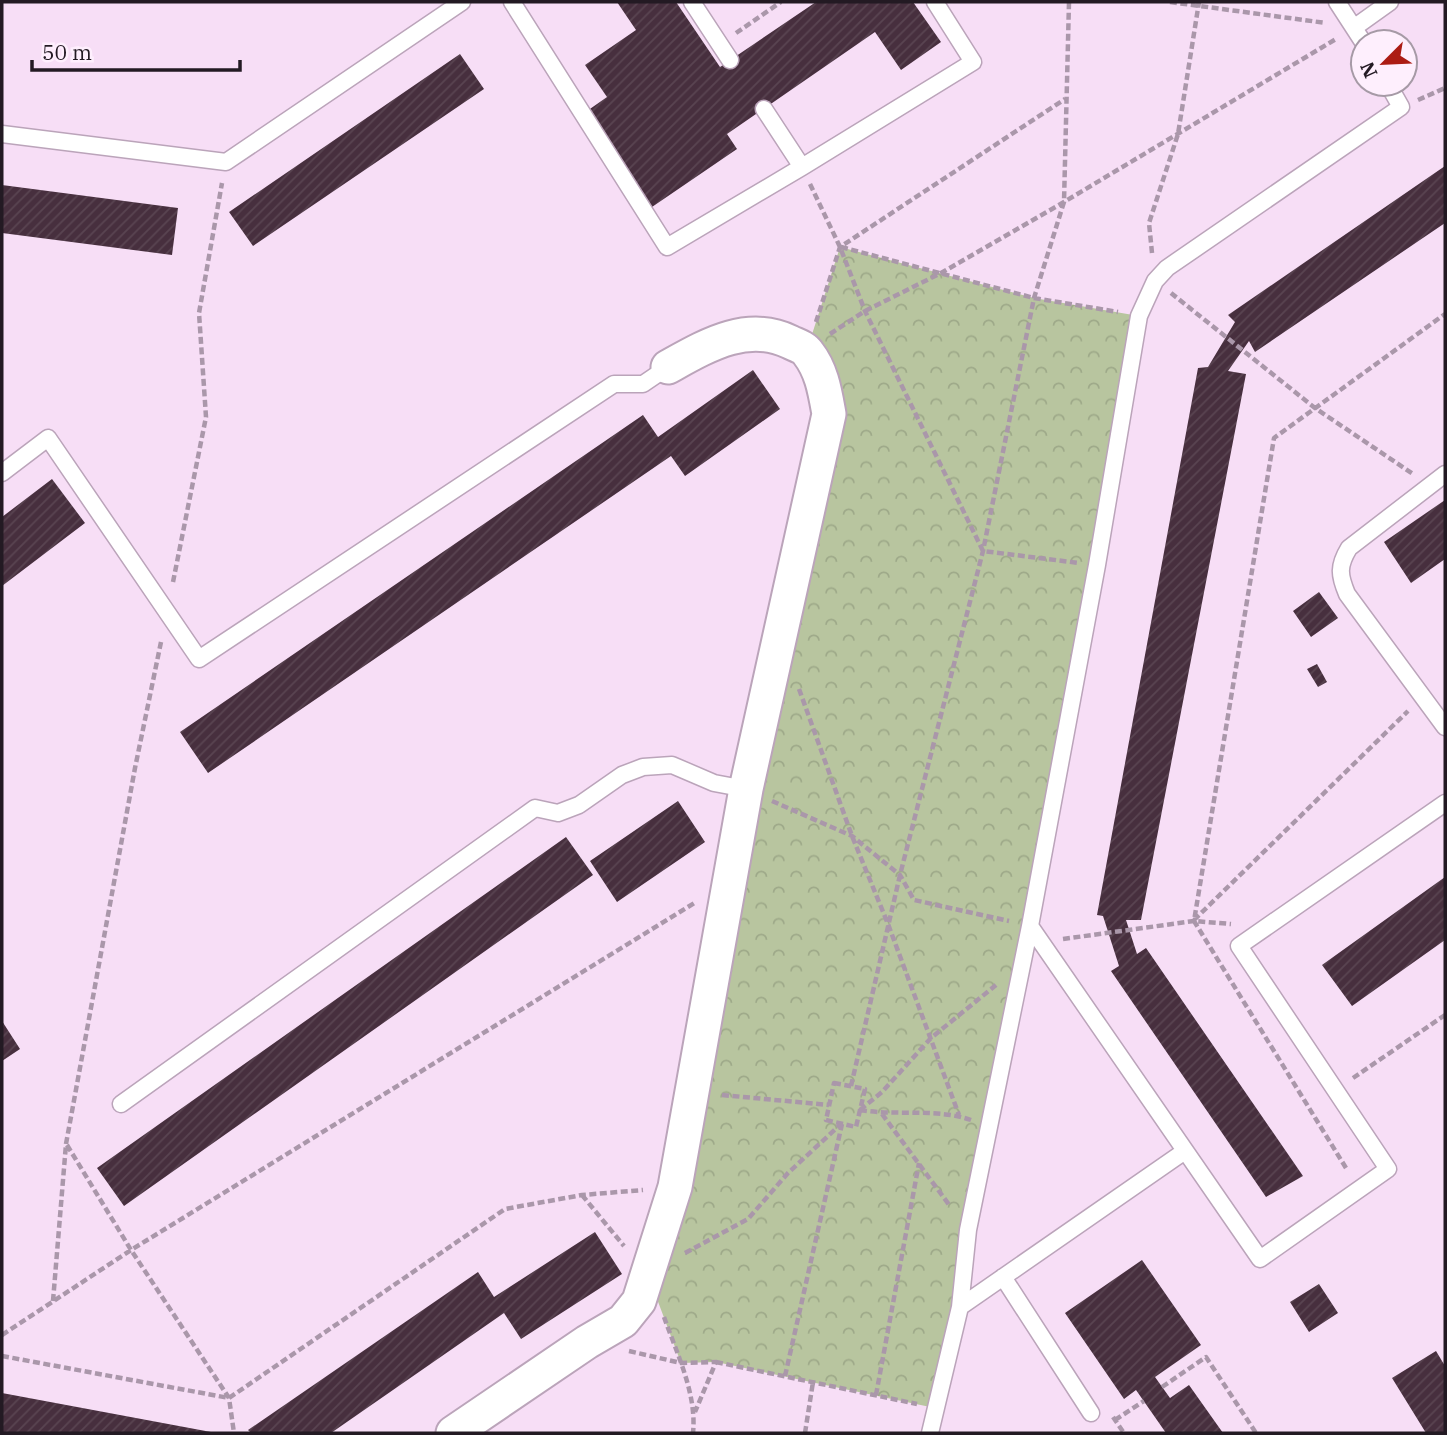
<svg xmlns="http://www.w3.org/2000/svg" width="1447" height="1435" font-family="'IBM Plex Serif',serif">
<defs>
<pattern id="forest-crowns" width="20" height="18" patternUnits="userSpaceOnUse" patternTransform="scale(1.75)"><rect width="20" height="18" fill="#b8c59f"/><path d="M2 6a3 3 0 1 1 6 0M12 15a3 3 0 1 1 6 0" fill="none" stroke="#9ea989"/></pattern>
<pattern id="building-hatch" width="6" height="6" patternUnits="userSpaceOnUse" patternTransform="scale(1.75)"><rect width="6" height="6" fill="#472f3e"/><path d="M-1 1l2-2M0 6l6-6M5 7l2-2" fill="none" stroke="#594451"/></pattern>
</defs>
<rect width="100%" height="100%" fill="#f7def6"/>
<path fill="url(#forest-crowns)" d="M840,247l194,51 105,18 -204,1092 -219,-46 -35,1 -33,-88 181,-861 -22,-64z"/>
<path fill="url(#building-hatch)" d="M617,2h59l44,65 96,-65h97l28,40 -40,28 -26,-38 -148,102 10,15 -85,58 -65,-96 20,-14 -22,-32 51,-35z
M460,54l24,35 -231,157 -24,-34z
M1445,166v57l-190,129 -6,-11 -21,30 18,3 -105,546h-15l11,34 9,-6 157,228 -37,21 -155,-226 8,-5 -16,-50 -6,-1 101,-547 10,-1 27,-45 -7,-7z
M2,185l176,23 -6,47 -170,-22z
M753,370l27,39 -95,67 -14,-20 -463,317 -28,-41 463,-317 15,22z
M52,479l33,44 -83,63v-69z
M1445,500v59l-34,24 -27,-41z
M1319,592l19,26 -27,19 -18,-26z
M1317,664l10,18 -9,5 -11,-18z
M678,801l27,41 -88,60 -27,-41z
M566,837l27,38 -469,331 -27,-38z
M1445,877v63l-93,66 -30,-41z
M2,1021l18,28 -18,12z
M595,1232l27,42 -101,65 -17,-26 -173,120h-80l-3,-3 230,-158 16,25z
M1142,1260l59,85 -46,32 15,21 19,-13 34,48h-57l-30,-43 -12,9 -59,-86z
M1319,1284l19,29 -29,19 -19,-30z
M1436,1351l9,15v67h-19l-34,-55z
M2,1393l209,39v1h-209z"/>
<g fill="none" stroke-linecap="round" stroke-linejoin="round">
<defs>
<path id="service" d="M512,2l155,245 135,-80 171,-105 -38,-60
M692,2l38,58
M1337,2l26,40
M1355,27l35,-25
M764,109l38,58
M2,134l224,28 236,-160
M2,473l46,-35 151,221 415,-275h29l25,-17
M1445,474l-96,74c-11,18 -10,27 -2,46l98,133
M1030,926l230,333 128,-90 -149,-223 206,-143
M121,1104l414,-296 23,5 21,-8 43,-30 21,-8 29,-2 42,18 32,6
M1003,1277l88,136
M960,1307l225,-156
M930,1433l30,-126 8,-77 62,-304 67,-361 42,-249 16,-35 12,-13 234,-161 -13,-23"/>
<path id="minor" d="M453,1433l134,-91 36,-21 16,-20 36,-114 71,-398 83,-375c-4,-22 -7,-43 -21,-61 -4,-6 -12,-8 -18,-11 -43,-21 -84,4 -122,25"/>
</defs>
<use href="#service" stroke="#bba4ba" stroke-width="19"/>
<use href="#minor" stroke="#bba4ba" stroke-width="37"/>
<path stroke="#aa97aa" stroke-width="4.5" stroke-dasharray="7 3.5" stroke-linecap="butt" d="M1170,2l156,21
M736,33l45,-31
M1418,100l27,-12
M810,184l30,63 25,64 118,240 96,12
M841,247l193,51 84,14
M1152,253l-3,-30 29,-89 21,-132
M1171,293l144,115 98,66
M816,322l24,-75 225,-148
M830,334l35,-23 76,-38 123,-71 272,-163
M173,582l33,-165 -7,-104 23,-130
M799,689l53,147 36,88 71,191
M772,801l80,35 48,39 14,25 95,21
M1194,920l214,-209
M1063,939l131,-18 37,3
M1353,1078l92,-63
M834,1083l31,6 -9,38 -30,-7z
M851,1086l49,-211 83,-324 51,-253 30,-96 5,-200
M722,1095l107,10
M860,1110l22,-18 49,-54 65,-53
M860,1110c36,6 77,-2 111,10
M882,1114l68,92
M67,1145l64,105 98,148 5,35
M1346,1168l-152,-247 80,-483 171,-124
M582,1195l42,51
M685,1253l63,-34 40,-46 53,-49
M53,1301l13,-157 69,-376 26,-126
M664,1317c13,37 33,77 29,116
M2,1335l129,-85 565,-348
M629,1351l52,12 35,-1 -21,50
M2,1356l227,42 276,-189 77,-14 61,-5
M716,1362l201,42
M785,1376l57,-252
M1162,1387l44,-30 50,76
M876,1395l43,-232
M1113,1417l11,16
M1115,1420l29,-19
M805,1433l8,-51"/>
<use href="#service" stroke="#fff" stroke-width="16"/>
<use href="#minor" stroke="#fff" stroke-width="33"/>
</g>
<rect width="1447" height="1435" fill="none" stroke="#231a23" stroke-width="7"/>
<g transform="translate(1384 63) rotate(246)"><circle r="33" fill="#feeffd" stroke="#a69aa6" stroke-width="2"/>
<path d="M0-5L12 26L0 18L-12 26Z" fill="#ac1c14"/>
<text y="-10" font-size="19" font-weight="bold" text-anchor="middle" fill="#231a23">N</text>
</g>
<path d="M32 60v10h208v-10" fill="none" stroke="#231a23" stroke-width="3.5"/>
<text x="42" y="60" font-size="21" fill="#231a23" stroke="#feeffd" stroke-width="5" paint-order="stroke">50 m</text>
</svg>
